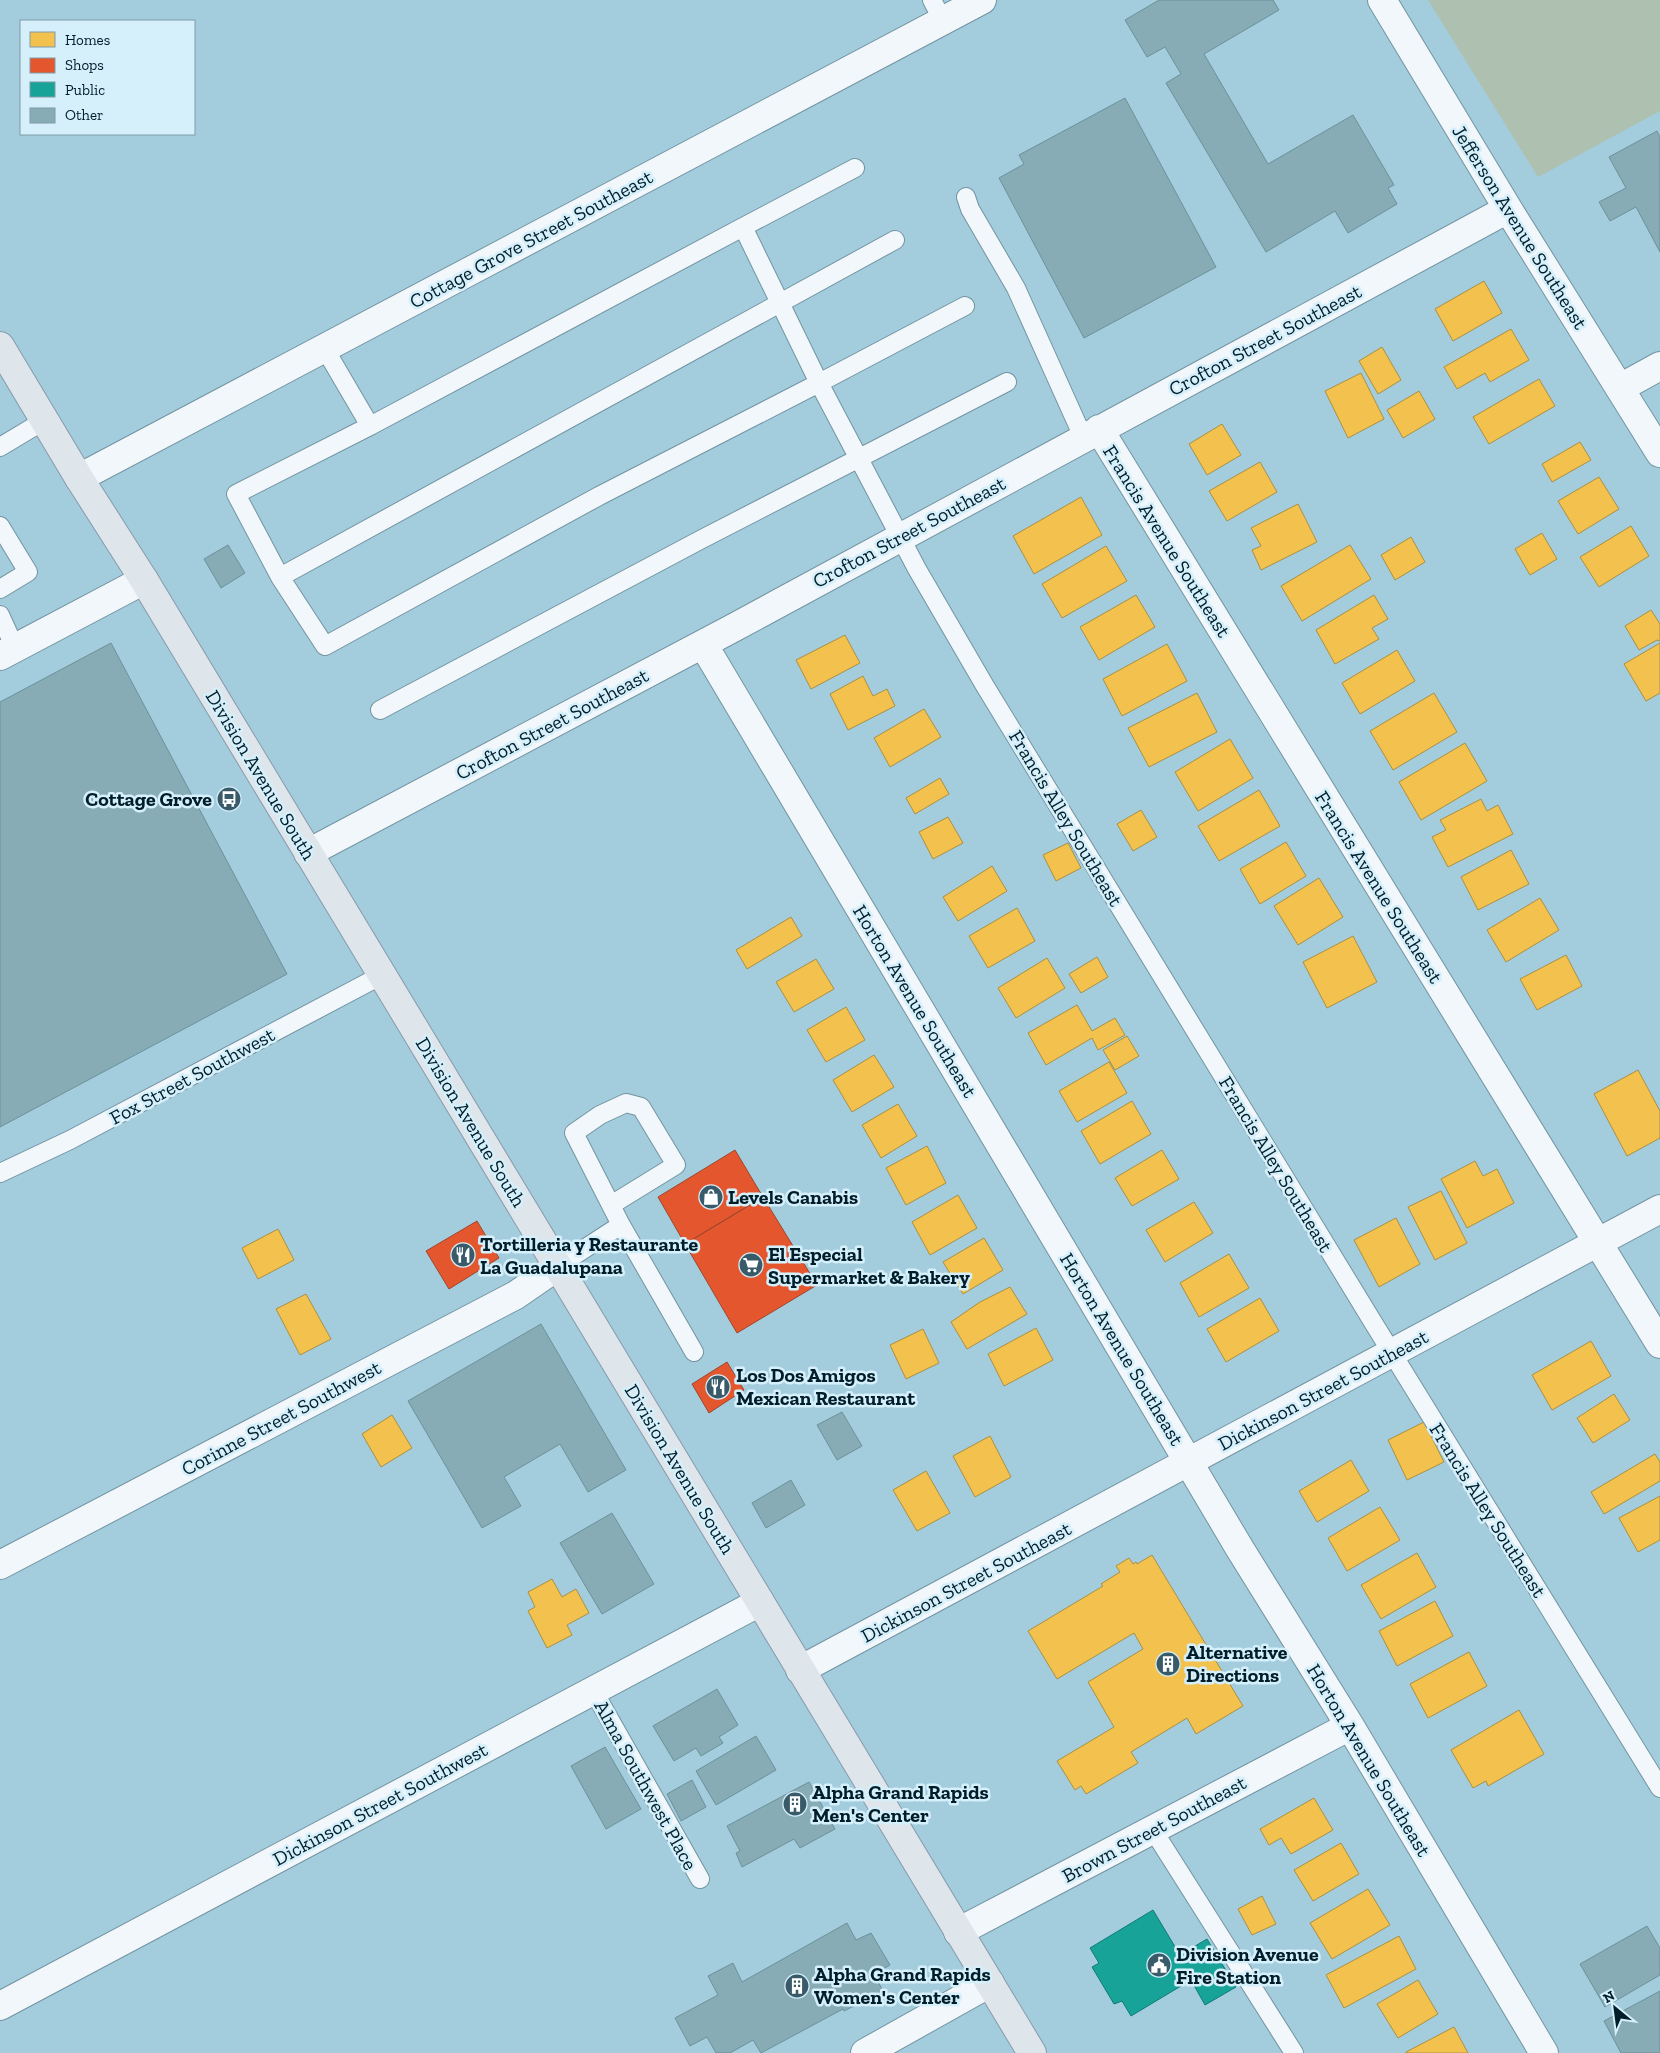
<svg xmlns="http://www.w3.org/2000/svg" width="1660" height="2053" font-family="'Zilla Slab',serif">
<rect width="100%" height="100%" fill="#a3ccdd"/>
<path fill="#aec0b0" d="M1428,0h232v111l-122,66z"/>
<path fill="#f2c14e" stroke="#a99043" d="M1484,281l18,32 -49,28 -18,-32z
M1511,329l18,31 -39,22 -5,-9 -28,16 -13,-22z
M1382,347l19,33 -23,14 -19,-33z
M1361,373l23,46 -36,19 -23,-47z
M1539,379l16,27 -66,38 -16,-27z
M1419,391l16,28 -32,19 -16,-28z
M1222,424l19,31 -34,20 -18,-31z
M1580,442l11,18 -39,22 -10,-18z
M1260,462l17,30 -50,29 -18,-30z
M1599,477l20,32 -41,25 -20,-33z
M1081,497l21,38 -68,39 -21,-38z
M1298,504l19,38 -56,28 -9,-20 9,-4 -10,-18z
M1631,526l18,30 -50,31 -19,-30z
M1542,533l15,26 -27,16 -15,-26z
M1411,537l14,25 -30,18 -14,-25z
M1350,545l21,34 -69,42 -21,-35z
M1106,546l21,35 -65,37 -20,-34z
M1136,595l19,32 -56,33 -19,-33z
M1374,595l14,24 -16,9 7,11 -44,25 -19,-34z
M1651,610l9,14v17l-3,-1 -18,10 -14,-24z
M845,635l15,28 -49,26 -15,-29z
M1660,643v50l-14,8 -22,-37z
M1167,644l20,37 -65,35 -19,-37z
M1397,650l18,31 -55,33 -18,-31z
M863,676l10,20 14,-7 8,17 -47,24 -18,-36z
M1197,693l20,39 -68,35 -21,-39z
M1434,693l23,39 -64,38 -23,-39z
M924,709l17,28 -51,30 -16,-29z
M1230,739l23,39 -55,33 -23,-39z
M1465,743l22,38 -66,39 -22,-38z
M940,778l9,16 -34,20 -9,-16z
M1259,790l21,36 -61,35 -21,-35z
M1481,799l6,12 11,-6 15,29 -65,33 -16,-30 14,-7 -6,-10z
M1141,810l16,27 -24,14 -16,-27z
M948,817l15,26 -30,16 -14,-27z
M1286,842l20,34 -46,28 -20,-35z
M1068,843l13,25 -25,13 -13,-26z
M1511,850l18,34 -51,26 -17,-33z
M992,866l15,25 -49,30 -15,-24z
M1319,878l24,39 -45,28 -24,-39z
M1540,898l19,32 -53,32 -19,-32z
M1017,908l18,33 -47,27 -19,-32z
M791,917l11,19 -55,33 -11,-19z
M1353,936l24,46 -50,26 -24,-46z
M1566,955l16,31 -45,24 -17,-31z
M1097,957l11,20 -27,16 -12,-19z
M1047,958l18,30 -49,30 -18,-30z
M816,959l18,30 -40,23 -18,-30z
M1077,1005l15,26 23,-13 10,17 -27,15 -6,-12 -46,27 -18,-32z
M846,1007l19,33 -39,22 -19,-32z
M1127,1036l12,20 -24,14 -12,-20z
M874,1055l20,32 -42,25 -19,-32z
M1109,1062l18,31 -50,29 -18,-31z
M1638,1070l22,41v27l-33,18 -33,-62z
M1132,1101l19,33 -51,30 -19,-33z
M898,1104l19,32 -36,22 -19,-33z
M927,1146l19,37 -40,22 -20,-37z
M1162,1150l17,29 -47,27 -17,-28z
M1475,1161l8,15 14,-7 17,34 -47,25 -26,-49z
M1441,1191l26,52 -32,17 -27,-53z
M958,1195l19,33 -47,27 -18,-33z
M1194,1202l19,31 -48,29 -19,-32z
M1396,1218l24,46 -41,23 -25,-47z
M278,1229l16,31 -36,19 -16,-31z
M984,1238l19,32 -40,24 -20,-32z
M1229,1254l20,34 -50,29 -19,-34z
M1010,1287l17,27 -60,35 -16,-27 29,-20z
M306,1294l25,45 -31,16 -24,-46z
M1260,1298l19,33 -53,31 -19,-33z
M1036,1328l17,32 -49,26 -16,-32z
M923,1329l16,34 -33,16 -16,-34z
M1591,1341l20,35 -59,34 -20,-35z
M1614,1394l16,26 -37,23 -16,-25z
M392,1415l20,33 -31,19 -19,-33z
M1424,1422l20,40 -37,18 -19,-40z
M990,1436l21,41 -36,20 -22,-41z
M1655,1454l5,8v19l-56,33 -13,-22z
M1351,1460l18,31 -52,31 -18,-31z
M926,1471l24,42 -33,18 -24,-41z
M1660,1496v44l-22,12 -19,-34z
M1380,1507l20,33 -53,31 -19,-33z
M1417,1553l19,34 -55,32 -20,-34z
M1152,1555l91,151 -47,28 -9,-16 -56,34 7,11 -52,31 -5,-8 -6,4 -18,-29 57,-34 -26,-45 55,-33 -9,-16 -77,46 -29,-48 75,-45 -2,-2 19,-12 -4,-6 13,-8 4,6 3,-2 1,2z
M552,1579l10,18 14,-8 13,24 -22,12 5,10 -25,13 -19,-37 7,-4 -7,-15z
M1435,1601l18,35 -56,30 -18,-35z
M1469,1652l18,34 -59,32 -18,-34z
M1519,1710l25,44 -56,32 -2,-5 -13,7 -22,-38z
M1314,1798l19,32 -42,24 -10,-16 -12,7 -9,-16z
M1341,1843l18,31 -46,27 -19,-31z
M1368,1889l22,36 -58,34 -22,-36z
M1262,1896l14,28 -24,11 -14,-26z
M1399,1936l17,33 -72,39 -18,-33z
M1418,1980l20,34 -40,24 -21,-34z
M1454,2027l14,26h-62v-1z"/>
<path fill="#e4572e" stroke="#a0462d" d="M735,1150l28,47 -78,47 -27,-47z
M763,1197l54,88 -80,48 -52,-89z
M477,1221l22,37 -50,31 -23,-38z
M727,1362l17,28 -35,23 -17,-29z"/>
<path fill="#17a398" stroke="#107b77" d="M1153,1910l27,45 27,-16 29,48 -31,18 -14,-25 -60,36 -9,-15 -8,3 -22,-37 7,-4 -9,-15z"/>
<path fill="#88acb5" stroke="#6b919b" d="M1159,0h114l6,10 -75,44 64,110 85,-49 41,70 -6,3 9,16 -49,29 -13,-22 -69,41 -100,-169 15,-9 -16,-27 -18,10 -22,-37z
M1125,98l91,169 -132,71 -85,-160 25,-14 -5,-9z
M1657,131l3,6v115l-24,-45 -26,14 -11,-19 27,-14 -17,-31z
M228,545l17,28 -24,15 -17,-29z
M111,643l176,331 -287,153v-425z
M541,1324l85,146 -38,22 -28,-48 -56,33 17,29 -39,22 -74,-127z
M842,1412l20,34 -25,14 -20,-35z
M791,1480l14,25 -39,23 -14,-25z
M612,1513l42,71 -52,30 -42,-71z
M717,1689l21,36 -19,12 4,6 -22,13 -5,-8 -22,13 -21,-35z
M756,1736l20,34 -60,35 -20,-34z
M605,1747l36,62 -35,20 -35,-63z
M692,1780l14,27 -25,14 -14,-27z
M809,1782l26,47 -35,19 -6,-9 -52,28 -6,-14 4,-2 -13,-25z
M847,1923l9,17 15,-7 19,32 -16,9 9,17 -22,14 -1,-2 -16,8 -1,-2 -82,44 -8,-13 -23,13h-14l-9,-16 -17,9 -15,-28 43,-23 -10,-19 25,-13 9,19z
M1647,1926l13,22v27l-55,32 -25,-43z
M1660,1991v62h-39l-17,-32z"/>
<g fill="none" stroke-linecap="round" stroke-linejoin="round">
<defs>
<path id="lane" d="M932,0l11,21
M966,197l4,12 46,79 67,149
M743,227l112,-59
M325,349l45,77 -134,68 44,83 45,69 274,-150 220,-113 98,186 68,117 386,633 289,469
M370,426l373,-199 76,156 146,-77
M0,447l45,-27
M0,526l28,46 -28,17
M280,577l615,-337
M0,615l15,33
M380,710l322,-171 305,-157
M0,1173l70,-33 312,-165
M611,1205l65,-40 -35,-58 -15,-4 -26,12 -26,18 47,92
M558,1266l63,-41 73,127
M593,1690l107,189
M1153,1830l141,223"/>
<path id="street" d="M1382,0l126,209 152,244
M1620,388l40,-22
M1099,429l561,915
M79,478l903,-478
M703,644l537,905 110,177 194,327
M0,656l144,-76
M308,853l427,-226 773,-418
M0,1565l516,-270 42,-29
M800,1670l860,-461
M958,1932l392,-206
M0,2006l760,-404
M865,2053l125,-70"/>
<path id="primary" d="M0,346l79,132 65,102 888,1473"/>
</defs>
<use href="#lane" stroke="#7394a2" stroke-width="20"/>
<use href="#street" stroke="#7394a2" stroke-width="30"/>
<use href="#primary" stroke="#879bac" stroke-width="30"/>
<use href="#lane" stroke="#f1f7fa" stroke-width="18"/>
<use href="#street" stroke="#f1f7fa" stroke-width="28"/>
<use href="#primary" stroke="#dee5eb" stroke-width="28"/>
</g>
<defs>
<symbol id="bus-disc" viewBox="-11 -11 22 22"><circle r="9.5" fill="#395b69" stroke="#d5effb"/><path d="M-5-6H5V4H4V6H2V4H-2V6H-4V4H-5ZM-3.5-4V0h7V-4ZM-3.5 1.2v1.5H-2V1.2ZM2 1.2v1.5H3.5V1.2Z" fill="#fff"/></symbol>
<symbol id="shop-disc" viewBox="-11 -11 22 22"><circle r="9.5" fill="#395b69" stroke="#d5effb"/><path d="M-5-2.5h2.3a2.7 3.5 0 0 1 5.4 0H5L5.5 6h-11ZM-1.5-2.5h3a1.5 2.3 0 0 0-3 0Z" fill="#fff"/></symbol>
<symbol id="restaurant-disc" viewBox="-11 -11 22 22"><circle r="9.5" fill="#395b69" stroke="#d5effb"/><path d="M-5-6h1v4h1v-4h1v4h1v-4h1v5L-1.5 .5V6h-2V.5L-5-1ZM5-6V6H3V1.5H1.5Q1.5-4 5-6Z" fill="#fff"/></symbol>
<symbol id="supermarket-disc" viewBox="-11 -11 22 22"><circle r="9.5" fill="#395b69" stroke="#d5effb"/><path d="M-6-5.5h2.5l.6 2H6L4.5 2H-2.5L-4.4-4H-6ZM-1.5 3.2a1.3 1.3 0 1 0 .1 0ZM3 3.2a1.3 1.3 0 1 0 .1 0Z" fill="#fff"/></symbol>
<symbol id="building-disc" viewBox="-11 -11 22 22"><circle r="9.5" fill="#395b69" stroke="#d5effb"/><path d="M-4-6H4V6H1V3H-1V6H-4ZM-2.5-4.3h1.7v1.8h-1.7ZM.8-4.3h1.7v1.8H.8ZM-2.5-1h1.7V.8h-1.7ZM.8-1h1.7V.8H.8Z" fill="#fff"/></symbol>
<symbol id="civic-disc" viewBox="-11 -11 22 22"><circle r="9.5" fill="#395b69" stroke="#d5effb"/><path d="M-.6-6.5H3V-4.5H.6V-3L4-1V1h2V6H-6V1h2V-1L-.6-3ZM-1.2 2.5V6h2.4V2.5Z" fill="#fff"/></symbol>
</defs>
<g fill-rule="evenodd">
<use href="#bus-disc" x="215" y="785" width="28" height="28"/>
<use href="#shop-disc" x="697" y="1183" width="28" height="28"/>
<use href="#restaurant-disc" x="449" y="1241" width="28" height="28"/>
<use href="#supermarket-disc" x="737" y="1251" width="28" height="28"/>
<use href="#restaurant-disc" x="704" y="1373" width="28" height="28"/>
<use href="#building-disc" x="1154" y="1650" width="28" height="28"/>
<use href="#building-disc" x="781" y="1790" width="28" height="28"/>
<use href="#civic-disc" x="1145" y="1951" width="28" height="28"/>
<use href="#building-disc" x="783" y="1972" width="28" height="28"/>
</g>
<g text-anchor="middle" dominant-baseline="central" stroke-width="5" stroke-linejoin="round" paint-order="stroke">
<g font-size="20" fill="#001e2a" stroke="#d5effb">
<text transform="translate(1520 227) rotate(58)">Jefferson Avenue Southeast</text>
<text transform="translate(531 239) rotate(-28)">Cottage Grove Street Southeast</text>
<text transform="translate(1265 340) rotate(-28)">Crofton Street Southeast</text>
<text transform="translate(909 532) rotate(-28)">Crofton Street Southeast</text>
<text transform="translate(1167 541) rotate(58)">Francis Avenue Southeast</text>
<text transform="translate(552 724) rotate(-28)">Crofton Street Southeast</text>
<text transform="translate(261 775) rotate(59)">Division Avenue South</text>
<text transform="translate(1066 818) rotate(59)">Francis Alley Southeast</text>
<text transform="translate(1379 887) rotate(58)">Francis Avenue Southeast</text>
<text transform="translate(915 1001) rotate(59)">Horton Avenue Southeast</text>
<text transform="translate(192 1076) rotate(-28)">Fox Street Southwest</text>
<text transform="translate(471 1122) rotate(59)">Division Avenue South</text>
<text transform="translate(1276 1164) rotate(59)">Francis Alley Southeast</text>
<text transform="translate(1122 1349) rotate(59)">Horton Avenue Southeast</text>
<text transform="translate(1323 1390) rotate(-28)">Dickinson Street Southeast</text>
<text transform="translate(281 1418) rotate(-28)">Corinne Street Southwest</text>
<text transform="translate(680 1469) rotate(59)">Division Avenue South</text>
<text transform="translate(1488 1510) rotate(58)">Francis Alley Southeast</text>
<text transform="translate(966 1582) rotate(-28)">Dickinson Street Southeast</text>
<text transform="translate(1369 1760) rotate(59)">Horton Avenue Southeast</text>
<text transform="translate(646 1785) rotate(61)">Alma Southwest Place</text>
<text transform="translate(380 1804) rotate(-28)">Dickinson Street Southwest</text>
<text transform="translate(1154 1829) rotate(-28)">Brown Street Southeast</text>
</g>
<g font-size="20" font-weight="bold" fill="#001e2a" stroke="#d5effb" text-anchor="start">
<text x="212" y="799" text-anchor="end">Cottage Grove</text>
<text x="728" y="1197">Levels Canabis</text>
<text x="480" y="1244">Tortilleria y Restaurante<tspan x="480" dy="23">La Guadalupana</tspan></text>
<text x="768" y="1254">El Especial<tspan x="768" dy="23">Supermarket &amp; Bakery</tspan></text>
<text x="736" y="1375">Los Dos Amigos<tspan x="736" dy="23">Mexican Restaurant</tspan></text>
<text x="1186" y="1652">Alternative<tspan x="1186" dy="23">Directions</tspan></text>
<text x="812" y="1792">Alpha Grand Rapids<tspan x="812" dy="23">Men's Center</tspan></text>
<text x="1176" y="1954">Division Avenue<tspan x="1176" dy="23">Fire Station</tspan></text>
<text x="814" y="1974">Alpha Grand Rapids<tspan x="814" dy="23">Women's Center</tspan></text>
</g>
</g>
<rect x="20" y="20" width="175" height="115" fill="#d5effb" stroke="#809ba7"/>
<rect x="30" y="32" width="25" height="15" fill="#f2c14e" stroke="#809ba7"/>
<text x="65" y="45" font-size="15" fill="#001e2a">Homes</text>
<rect x="30" y="58" width="25" height="15" fill="#e4572e" stroke="#809ba7"/>
<text x="65" y="70" font-size="15" fill="#001e2a">Shops</text>
<rect x="30" y="82" width="25" height="15" fill="#17a398" stroke="#809ba7"/>
<text x="65" y="95" font-size="15" fill="#001e2a">Public</text>
<rect x="30" y="108" width="25" height="15" fill="#88acb5" stroke="#809ba7"/>
<text x="65" y="120" font-size="15" fill="#001e2a">Other</text>
<g transform="translate(1615 2008) rotate(331)" stroke="#d5effb" stroke-width="4" paint-order="stroke">
<path d="M0-4L9 19L0 12L-9 19Z" fill="#001e2a"/>
<text y="-8" font-size="14" font-weight="bold" text-anchor="middle" fill="#001e2a">N</text>
</g>
</svg>
